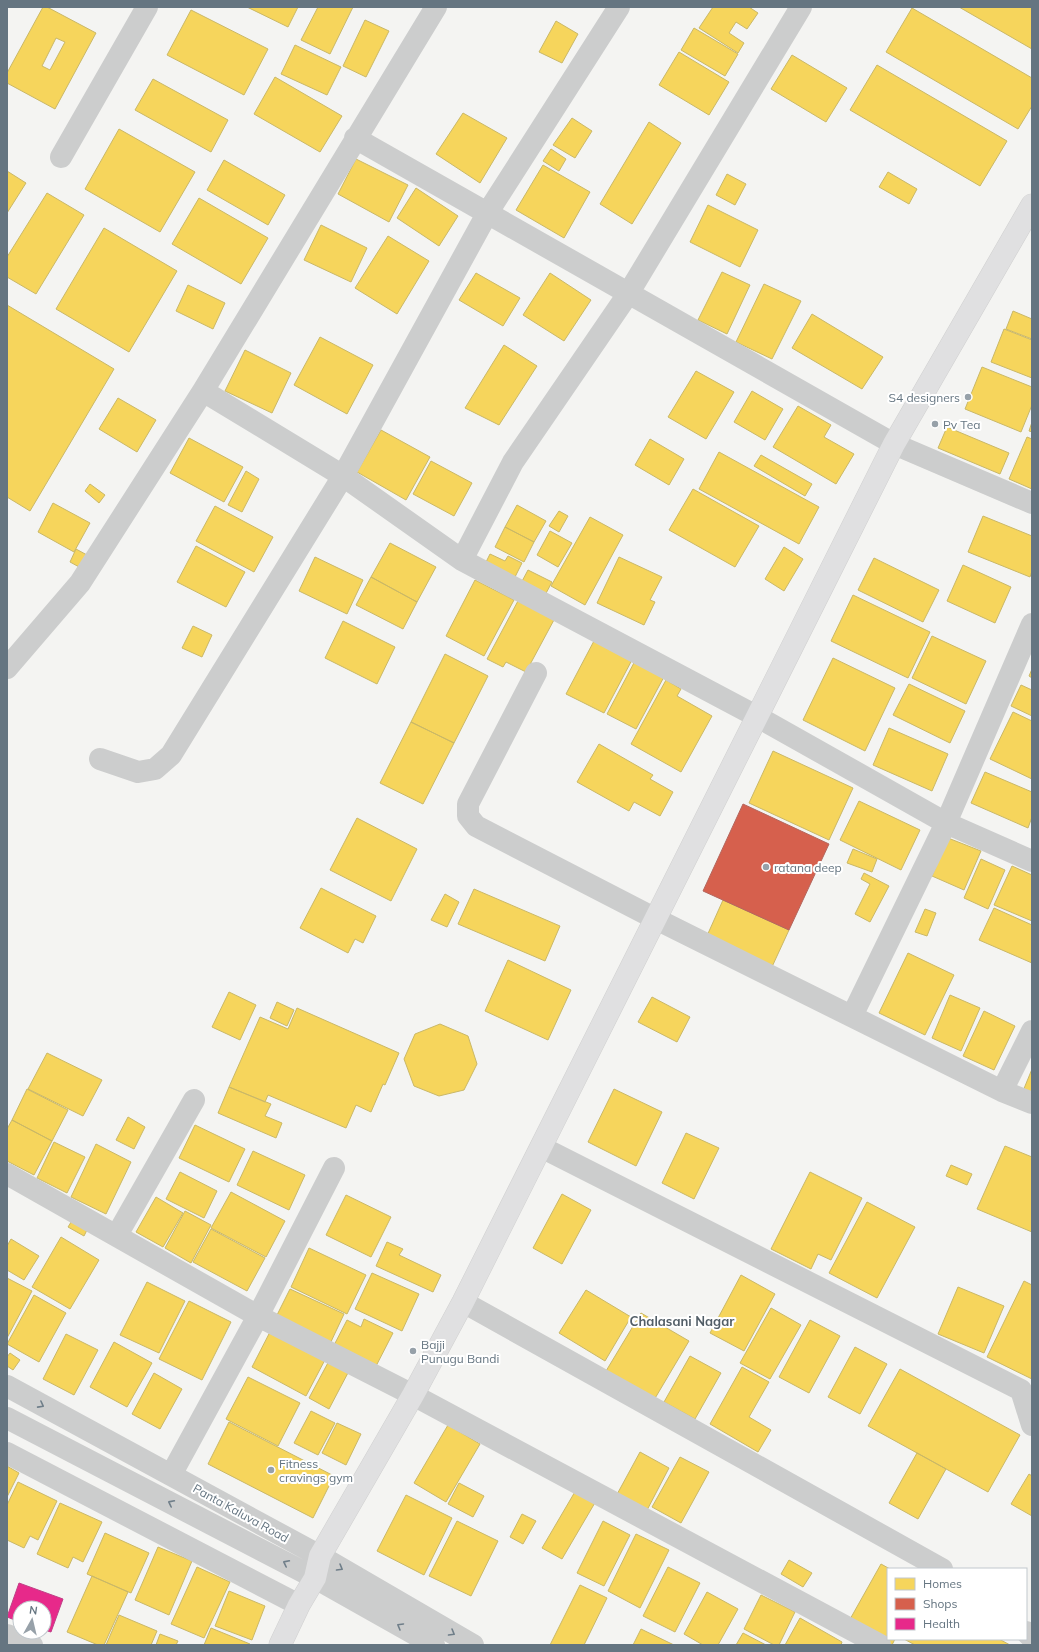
<svg xmlns="http://www.w3.org/2000/svg" width="1039" height="1652" font-family="Mulish,sans-serif">
<rect width="100%" height="100%" fill="#f4f4f2"/>
<path fill="#f6d55c" stroke="#cab867" fill-rule="evenodd" d="M43,7h4l49,26 -41,76 -48,-26v-10zM56,38l9,4 -15,28 -8,-4z
M247,7h51l-10,20z
M318,7h35l-23,47 -29,-14z
M713,7h36l9,6 -11,16 -11,-7 -7,11 15,10 -6,10 -39,-25z
M959,7h73v42z
M912,8l120,70v28l-14,23 -132,-77z
M191,10l77,39 -24,46 -77,-40z
M365,20l24,11 -23,46 -23,-11z
M556,21l22,13 -16,29 -23,-11z
M694,28l44,26 -13,22 -44,-26z
M295,45l46,22 -14,28 -46,-21z
M679,52l50,30 -20,33 -50,-30z
M792,55l55,33 -21,34 -55,-33z
M877,65l130,76 -27,45 -130,-76z
M275,77l67,39 -22,36 -66,-38z
M153,79l75,41 -17,32 -76,-42z
M463,113l44,25 -27,45 -44,-29z
M572,118l20,13 -17,27 -22,-13z
M649,122l32,21 -49,81 -32,-20z
M119,129l76,43 -35,60 -75,-43z
M551,149l15,10 -7,12 -16,-10z
M356,159l52,26 -19,37 -51,-28z
M224,160l61,35 -17,30 -61,-35z
M543,165l47,27 -26,46 -48,-28z
M7,171l19,12 -19,30z
M888,172l29,17 -8,15 -30,-17z
M727,174l19,10 -11,21 -19,-10z
M416,188l42,28 -19,30 -42,-28z
M47,193l37,22 -48,79 -29,-17v-20z
M199,198l69,40 -27,46 -69,-40z
M708,205l50,25 -18,37 -50,-25z
M321,225l46,23 -16,34 -47,-22z
M104,228l73,43 -48,81 -73,-43z
M388,236l41,25 -32,53 -42,-26z
M722,272l28,13 -23,49 -29,-14z
M476,273l44,25 -17,28 -44,-26z
M550,273l41,27 -27,41 -41,-26z
M764,284l37,17 -29,58 -36,-17z
M188,285l37,18 -12,26 -37,-18z
M7,305l107,64 -84,142 -23,-14z
M1013,311l19,8v20l-26,-10z
M812,314l71,43 -21,32 -70,-41z
M1004,329l28,11v38l-41,-16z
M320,337l53,28 -26,49 -53,-29z
M504,345l33,21 -38,59 -34,-17z
M245,350l46,23 -19,40 -47,-22z
M982,367l50,20v18l-11,27 -56,-23z
M696,371l38,21 -28,47 -38,-22z
M752,391l31,18 -18,31 -31,-18z
M118,398l38,22 -19,32 -38,-23z
M798,406l33,19 -7,12 30,17 -18,30 -63,-37z
M1032,422v10l-3,-1z
M947,427l62,26 -9,21 -62,-26z
M381,430l49,27 -24,43 -49,-28z
M1027,437l5,2v50l-23,-10z
M189,438l54,29 -19,35 -54,-29z
M650,439l34,20 -15,26 -34,-20z
M719,452l100,55 -20,37 -100,-55z
M761,455l51,29 -7,12 -51,-30z
M431,461l41,22 -18,33 -41,-22z
M246,471l13,8 -17,33 -14,-7z
M90,484l15,11 -6,8 -14,-12z
M693,489l66,37 -24,41 -66,-37z
M53,503l37,20 -16,29 -36,-20z
M517,505l29,16 -12,21 -29,-15z
M215,506l58,31 -19,35 -58,-31z
M559,511l9,5 -9,16 -10,-6z
M983,516l49,20v35l-2,6 -62,-25z
M590,517l33,18 -38,70 -34,-19z
M505,527l29,15 -10,20 -29,-15z
M550,531l22,12 -14,24 -21,-12z
M390,543l46,24 -19,35 -46,-25z
M196,546l49,26 -19,35 -49,-25z
M784,547l19,12 -19,32 -19,-12z
M76,549l11,6 -6,13 -11,-6z
M490,554l15,7 3,-5 14,7 -10,20 -29,-15z
M315,557l48,23 -16,34 -48,-23z
M619,557l43,20 -12,23 5,2 -11,23 -47,-22z
M874,558l65,32 -16,32 -65,-32z
M963,565l48,22 -16,36 -48,-22z
M528,570l24,12 -8,15 -24,-12z
M371,577l46,25 -14,27 -47,-24z
M475,580l39,20 -30,56 -38,-20z
M853,595l77,37 -22,46 -77,-37z
M519,599l36,19 -29,54 -20,-10 -3,5 -16,-8z
M343,621l52,26 -18,37 -52,-26z
M193,626l19,9 -10,22 -20,-9z
M932,636l54,25 -20,43 -54,-26z
M595,639l38,19 -29,55 -38,-19z
M445,654l43,22 -34,67 -43,-21z
M833,658l62,30 -30,63 -62,-31z
M636,659l29,16 -29,54 -29,-15z
M1032,669v9l-3,-2z
M666,680l15,9 -4,7 35,20 -31,56 -50,-28z
M909,684l56,27 -15,32 -57,-28z
M1021,685l11,5v26l-21,-10z
M1013,712l19,9v58l-42,-20z
M411,722l43,21 -31,61 -43,-21z
M889,728l59,26 -16,37 -59,-26z
M599,744l54,31 -3,4 23,13 -13,24 -26,-14 -5,9 -52,-29z
M773,751l80,37 -24,52 -80,-37z
M985,772l47,20v25l-4,11 -57,-25z
M859,801l61,29 -19,40 -61,-30z
M357,818l60,31 -26,52 -61,-31z
M948,838l33,13 -17,39 -32,-14z
M853,849l24,10 -5,13 -25,-9z
M981,859l24,11 -17,39 -24,-11z
M1012,866l20,9v46l-38,-16z
M864,873l25,13 -19,36 -15,-8 15,-30 -9,-5z
M321,888l55,28 -13,27 -8,-4 -7,14 -48,-25z
M474,889l86,37 -15,35 -87,-37z
M445,894l14,8 -12,25 -16,-7z
M723,900l66,30 -18,39 -65,-31z
M994,908l38,17v38l-53,-23z
M925,909l11,4 -9,23 -12,-4z
M908,953l46,22 -29,60 -46,-22z
M508,960l63,30 -23,50 -63,-29z
M229,992l27,13 -16,35 -28,-13z
M950,995l30,13 -19,43 -29,-13z
M652,997l38,20 -13,25 -39,-20z
M277,1002l17,8 -7,16 -17,-8z
M297,1008l102,45 -14,32 -2,-1 -12,28 -15,-7 -10,23 -78,-33 -3,7 -36,-15 31,-70 28,12z
M984,1011l31,15 -21,44 -31,-14z
M440,1024l28,12 9,28 -13,26 -25,6 -25,-10 -10,-27 11,-25z
M47,1053l55,27 -19,36 -55,-27z
M1032,1069v26l-9,-4z
M229,1087l42,17 -6,12 17,7 -6,15 -58,-25z
M27,1089l41,21 -16,31 -40,-21z
M614,1089l48,23 -26,54 -48,-24z
M128,1117l17,10 -11,22 -18,-9z
M12,1120l40,21 -18,34 -27,-14v-32z
M195,1125l50,24 -16,33 -50,-24z
M686,1133l33,15 -25,51 -32,-16z
M54,1142l31,15 -18,36 -30,-15z
M96,1144l35,18 -25,52 -35,-17z
M1005,1146l27,11v75l-55,-23z
M253,1151l52,24 -16,35 -52,-25z
M951,1165l21,9 -5,11 -21,-9z
M180,1172l37,19 -13,27 -38,-19z
M810,1172l52,26 -31,62 -13,-6 -7,15 -40,-20z
M231,1192l54,29 -19,36 -55,-29z
M562,1194l29,16 -29,54 -29,-16z
M346,1195l45,22 -20,40 -45,-22z
M156,1197l27,16 -20,34 -27,-15z
M867,1202l48,25 -38,71 -48,-25z
M185,1211l26,14 -20,38 -26,-15z
M73,1219l15,9 -4,8 -16,-9z
M211,1229l54,29 -18,33 -54,-29z
M61,1237l38,23 -29,49 -38,-22z
M11,1239l28,17 -15,24 -17,-10v-24z
M387,1242l16,7 -4,6 42,20 -8,17 -57,-26z
M309,1248l57,27 -19,39 -56,-27z
M372,1273l47,21 -17,37 -47,-22z
M741,1275l34,19 -31,57 -34,-18z
M7,1278l25,13 -25,47z
M1024,1281l8,4v94l-45,-22z
M147,1282l38,19 -26,52 -39,-18z
M958,1287l46,19 -20,47 -46,-19z
M290,1289l54,25 -15,32 -55,-25z
M586,1290l45,27 -26,44 -46,-28z
M34,1295l32,18 -27,49 -32,-18z
M189,1301l42,21 -29,58 -43,-21z
M771,1308l30,17 -31,54 -30,-16z
M641,1313l48,28 -35,59 -48,-29z
M364,1319l29,14 -20,39 -42,-21 16,-31 14,7z
M810,1320l30,16 -31,57 -30,-16z
M272,1328l55,28 -21,40 -54,-29z
M66,1334l32,16 -24,45 -31,-16z
M114,1342l38,21 -25,44 -37,-20z
M855,1347l32,17 -27,50 -32,-17z
M10,1353l10,7 -7,10 -6,-4v-9z
M690,1356l31,17 -26,46 -31,-17z
M330,1359l20,10 -21,40 -20,-11z
M742,1367l27,15 -20,35 22,13 -13,22 -48,-28z
M900,1369l120,66 -32,57 -120,-66z
M154,1373l28,16 -22,40 -28,-15z
M248,1377l52,26 -22,43 -52,-27z
M311,1411l24,12 -17,32 -24,-12z
M229,1422l105,54 -21,42 -105,-54z
M337,1423l24,11 -15,31 -24,-12z
M448,1425l32,19 -34,58 -32,-19z
M640,1452l29,16 -24,46 -30,-16z
M917,1453l29,16 -28,50 -29,-16z
M680,1457l29,15 -28,51 -29,-16z
M7,1466l12,7 -12,24z
M1029,1474l3,2v40l-21,-12z
M18,1482l39,19 -19,39 -8,-4 -6,12 -17,-8v-35z
M459,1483l25,13 -11,21 -25,-13z
M576,1490l20,11 -34,58 -20,-11z
M406,1495l46,23 -28,57 -47,-24z
M60,1503l42,19 -19,40 -10,-5 -5,11 -31,-14z
M522,1514l14,7 -13,23 -13,-7z
M457,1521l41,20 -27,55 -42,-20z
M603,1521l27,14 -26,51 -27,-13z
M105,1533l44,20 -18,40 -44,-19z
M636,1534l33,16 -29,58 -32,-17z
M158,1547l34,14 -23,54 -34,-15z
M789,1560l23,13 -9,14 -22,-13z
M881,1564l9,5h-2v70h7l-3,6 -43,-24z
M197,1567l33,15 -26,56 -33,-14z
M668,1567l32,16 -25,49 -32,-16z
M92,1576l36,16 -24,53h-6l-31,-13z
M580,1585l27,13 -23,47h-34z
M229,1591l36,15 -13,34 -37,-14z
M707,1592l31,17 -20,36h-15l-19,-11z
M761,1595l34,17 -16,33h-5l-30,-16z
M119,1615l38,16 -6,14h-45z
M800,1618l42,24 -1,3h-56z
M211,1628l39,16v1h-46z
M641,1629l33,16h-41z
M743,1633l23,12h-30z
M160,1634l18,7 -2,4h-20z
M904,1639h95l11,6h-95z"/>
<path fill="#d6604d" stroke="#b4665d" d="M743,804l86,40 -40,86 -86,-39z"/>
<path fill="#e7298a" stroke="#c04087" d="M19,1583l44,16 -12,33 -7,-2v-22h-24v14l-13,-5z"/>
<g fill="none" stroke-linecap="round" stroke-linejoin="round">
<defs>
<path id="major" d="M280,1645l19,-40 16,-27 5,-22 93,-161 50,-93 431,-858 138,-239"/>
</defs>
<use href="#major" stroke="#d0d0d0" stroke-width="23"/>
<path stroke="#cccdcd" stroke-width="22" d="M436,7l-233,384 140,85 119,84 296,157 188,106 86,38
M355,138l539,306 138,59
M61,157l86,-150
M462,560l51,-98 115,-168 173,-287
M7,668l73,-85 123,-192
M536,673l-68,131v12l8,10 180,93 346,172 30,12
M100,759l38,13 17,-3 16,-14 172,-279 145,-264 131,-205
M852,1016l94,-193 86,-199
M1002,1091l30,-60
M541,1147l480,243 11,35
M7,1174l251,142 155,79 467,250
M117,1235l77,-135
M463,1302l479,267
M7,1386l313,170 153,89
M7,1418l308,160 119,67
M7,1453l292,152
M171,1475l87,-159 76,-148
M1026,1632l6,6
M7,1635l25,10"/>
<use href="#major" stroke="#e0e0e1" stroke-width="22"/>
</g>
<defs><path id="oneway-chevron" d="M-2-3.5L2.5 0L-2 3.5" fill="none" stroke-width="1.6" stroke-linecap="round" stroke-linejoin="round"/></defs>
<g stroke="#6f7e89">
<use href="#oneway-chevron" transform="translate(41 1405) rotate(28)"/>
<use href="#oneway-chevron" transform="translate(171 1503) rotate(-153)"/>
<use href="#oneway-chevron" transform="translate(286 1563) rotate(-153)"/>
<use href="#oneway-chevron" transform="translate(340 1568) rotate(30)"/>
<use href="#oneway-chevron" transform="translate(400 1626) rotate(-150)"/>
<use href="#oneway-chevron" transform="translate(452 1633) rotate(30)"/>
</g>
<g fill="#97a1a9" stroke="#fff" stroke-width="1.5">
<circle cx="968" cy="397" r="4"/>
<circle cx="935" cy="424" r="4"/>
<circle cx="766" cy="867" r="4"/>
<circle cx="413" cy="1351" r="4"/>
<circle cx="271" cy="1470" r="4"/>
</g>
<g text-anchor="middle" dominant-baseline="central" stroke-width="4" stroke-linejoin="round" paint-order="stroke">
<g font-size="12" fill="#657581" stroke="#fff" text-anchor="start">
<text x="960" y="397" text-anchor="end">S4 designers</text>
<text x="943" y="424">Pv Tea</text>
<text x="774" y="867">ratana deep</text>
<text x="421" y="1344">Bajji<tspan x="421" dy="14">Punugu Bandi</tspan></text>
<text x="279" y="1463">Fitness<tspan x="279" dy="14">cravings gym</tspan></text>
</g>
<g font-size="12" fill="#657581" stroke="#fff">
<text transform="translate(241 1513) rotate(29)">Panta Kaluva Road</text>
</g>
<g font-size="13" font-weight="bold" fill="#525e67" stroke="#fff">
<text x="682" y="1321">Chalasani Nagar</text>
</g>
</g>
<rect width="1039" height="1652" fill="none" stroke="#657581" stroke-width="16"/>
<rect x="887" y="1568" width="140" height="72" fill="#ffffff" stroke="#c1c8cd"/>
<rect x="895" y="1578" width="20" height="12" fill="#f6d55c" stroke="#c1c8cd"/>
<text x="923" y="1588" font-size="12" fill="#657581">Homes</text>
<rect x="895" y="1598" width="20" height="12" fill="#d6604d" stroke="#c1c8cd"/>
<text x="923" y="1608" font-size="12" fill="#657581">Shops</text>
<rect x="895" y="1618" width="20" height="12" fill="#e7298a" stroke="#c1c8cd"/>
<text x="923" y="1628" font-size="12" fill="#657581">Health</text>
<g transform="translate(32 1620) rotate(8)"><circle r="19" fill="#ffffff" stroke="#c1c8cd"/>
<path d="M0-3L7 15L0 10L-7 15Z" fill="#97a1a9"/>
<text y="-6" font-size="11" font-weight="bold" text-anchor="middle" fill="#657581">N</text>
</g>
</svg>
